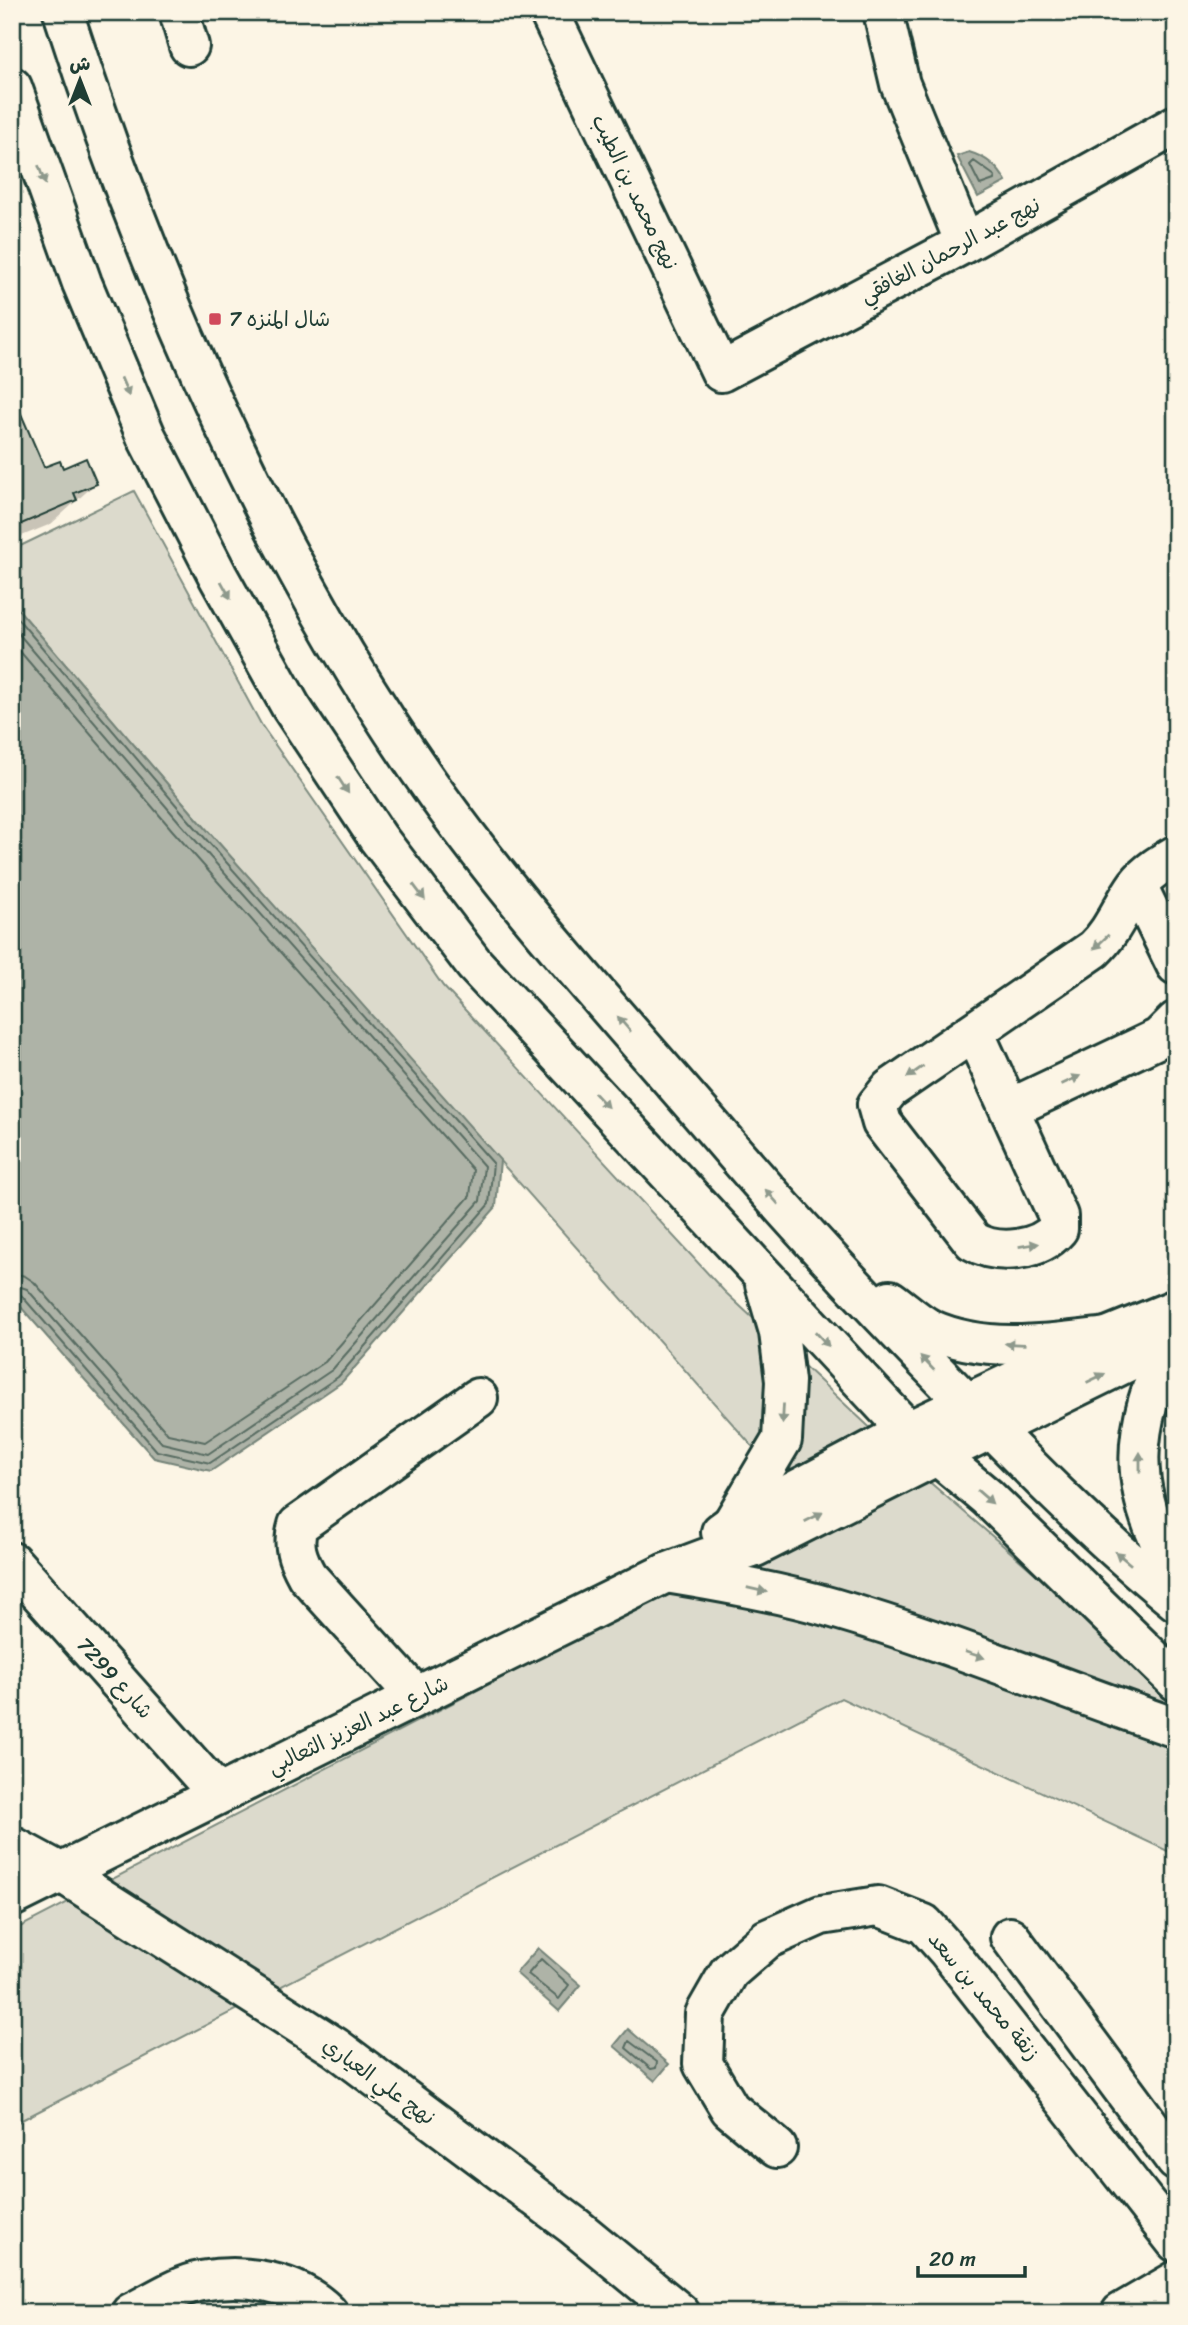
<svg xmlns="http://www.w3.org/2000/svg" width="1188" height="2325" font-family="Sriracha,'Playpen Sans Arabic',sans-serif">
<rect width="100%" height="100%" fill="#fcf5e5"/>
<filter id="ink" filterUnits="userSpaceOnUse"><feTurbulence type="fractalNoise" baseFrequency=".0143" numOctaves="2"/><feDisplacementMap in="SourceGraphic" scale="14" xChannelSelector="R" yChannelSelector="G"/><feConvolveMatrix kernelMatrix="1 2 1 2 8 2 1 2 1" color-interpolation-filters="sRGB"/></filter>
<g filter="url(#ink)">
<path fill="#dcdacc" stroke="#7e8c80" stroke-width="2" d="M134,491l128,235 181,260 281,305 187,175 265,229v160l-335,-157 -829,427v-194l802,-415 -621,-702 -181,-212v-52z"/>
<path fill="#aeb3a7" stroke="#758479" stroke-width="2" d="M969,152c17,5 29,14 37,30l-28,15 -21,-41z
M12,602l181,212 307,346 -4,47 -154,175 -131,89 -57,-13 -142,-161z
M538,1948l43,37 -22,26 -43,-38z
M628,2029l41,35 -14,17 -41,-35z"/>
<path fill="#0003" d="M12,398l31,72h19l33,14 -44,40 -39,16z"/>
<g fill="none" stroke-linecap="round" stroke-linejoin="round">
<path stroke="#586c62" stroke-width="2" d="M974,161l21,15 -1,4 -14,5 -10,-20z
M12,612l176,207 305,344 -4,41 -151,173 -128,86 -53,-12 -136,-156 -9,-2
M12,626l169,198 303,342 -4,35 -148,169 -124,84 -46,-11 -135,-154 -15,-5
M12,642l161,189 300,339 -3,26 -145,166 -120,80 -37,-8 -134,-152 -9,-6 -13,-3
M541,1959l28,26 -10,14 -31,-25z
M629,2041l28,21 -1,6 -5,1 -25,-21z"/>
</g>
<path fill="#c5c7b9" stroke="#1f3d34" stroke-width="2" d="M12,393l32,74 16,-6 3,7 23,-10 11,26 -23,9 3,7 -65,28z"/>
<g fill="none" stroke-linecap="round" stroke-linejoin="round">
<defs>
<path id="minor" d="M179,12l10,34
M549,12l172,360 244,-129 211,-118
M883,12l17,72 65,159
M1137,885l39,80
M974,1032l84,184v13c-19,22 -60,27 -85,12l-91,-118 -5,-18 13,-16 204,-140c20,-19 27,-42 43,-64 10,-13 25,-22 39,-30
M1009,1109l150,-71 17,-17
M721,1532l11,-8 176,-93
M12,1562l206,232
M416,1696l-109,-120c-10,-18 -15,-31 -9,-51l180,-127
M12,1846l50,27 273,174 239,179 106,87
M12,1897l654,-324 40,-15 20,-1 29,-10 181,-91
M1010,1937l166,224
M777,2148l-47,-39 -27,-45 2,-50 24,-42 38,-33 54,-24 57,-9 46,18 24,27 228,291
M131,2313c21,-10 47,-28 70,-32 44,-8 95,0 127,32
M1121,2313l55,-32"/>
<path id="major" d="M908,1431l199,-94 69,-28
M936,1456l240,-118"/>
<path id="highway" d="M63,12c86,268 209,552 373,782 86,120 188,230 284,342 73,86 149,167 227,247 74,76 147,151 229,218
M12,87l70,196 64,153 72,140 73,131 87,131 96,126 434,467 79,66 189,184
M890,1300c13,9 26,22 40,29 55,25 119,15 177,8
M1171,1342c-40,85 -46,147 5,229
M732,1524l50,-84 3,-59 -6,-49 -14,-48
M666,1573c56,9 113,19 167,35 117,34 228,81 343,120"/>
</defs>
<use href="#minor" stroke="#1f3d34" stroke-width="44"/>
<use href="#major" stroke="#1f3d34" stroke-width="44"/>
<use href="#highway" stroke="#1f3d34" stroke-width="44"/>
<use href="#minor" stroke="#fcf5e5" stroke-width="38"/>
<use href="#major" stroke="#fcf5e5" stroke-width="38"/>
<use href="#highway" stroke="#fcf5e5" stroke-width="38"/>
</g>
<defs><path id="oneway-solid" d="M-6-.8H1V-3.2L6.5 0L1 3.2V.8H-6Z" transform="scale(1.75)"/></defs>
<g fill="#8e998c">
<use href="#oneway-solid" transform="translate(42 175) rotate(70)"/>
<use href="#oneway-solid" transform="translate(125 387) rotate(67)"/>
<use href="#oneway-solid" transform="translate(226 590) rotate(61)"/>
<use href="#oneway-solid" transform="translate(343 785) rotate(57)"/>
<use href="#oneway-solid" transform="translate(419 892) rotate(53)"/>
<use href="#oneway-solid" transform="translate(1101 942) rotate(137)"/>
<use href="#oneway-solid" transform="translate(624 1024) rotate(-131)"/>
<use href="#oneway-solid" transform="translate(915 1072) rotate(145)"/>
<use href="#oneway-solid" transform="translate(1071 1080) rotate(-25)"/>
<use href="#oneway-solid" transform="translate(601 1100) rotate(47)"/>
<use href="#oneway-solid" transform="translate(772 1197) rotate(-131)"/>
<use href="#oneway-solid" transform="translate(1029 1245) rotate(-9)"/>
<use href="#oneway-solid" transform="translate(822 1339) rotate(47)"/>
<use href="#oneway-solid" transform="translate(1015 1344) rotate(-178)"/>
<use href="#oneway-solid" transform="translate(927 1363) rotate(-134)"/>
<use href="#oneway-solid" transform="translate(1096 1378) rotate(-26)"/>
<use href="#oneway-solid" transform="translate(783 1414) rotate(93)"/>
<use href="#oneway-solid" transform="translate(1140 1462) rotate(-90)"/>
<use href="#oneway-solid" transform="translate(985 1497) rotate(41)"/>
<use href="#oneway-solid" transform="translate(814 1517) rotate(-27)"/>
<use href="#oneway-solid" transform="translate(1123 1558) rotate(-140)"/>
<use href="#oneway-solid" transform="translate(757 1590) rotate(13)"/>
<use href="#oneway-solid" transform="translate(975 1655) rotate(18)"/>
</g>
</g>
<rect fill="#d1495b" stroke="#fcf5e5" stroke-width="2.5" x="208" y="312" width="14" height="14" rx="3.5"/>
<g text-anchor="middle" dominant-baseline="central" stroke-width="5" stroke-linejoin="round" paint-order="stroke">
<g font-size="21" fill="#1f3d34" stroke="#fcf5e5">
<text transform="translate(635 192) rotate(64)">نهج محمد بن الطيب</text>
<text transform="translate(950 250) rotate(-28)">نهج عبد الرحمان الغافقي</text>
<text transform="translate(115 1678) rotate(48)">شارع 7299</text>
<text transform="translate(358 1725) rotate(-26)">شارع عبد العزيز الثعالبي</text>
<text transform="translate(984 1996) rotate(50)">زنقة محمد بن سعد</text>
<text transform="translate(379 2081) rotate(36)">نهج علي العياري</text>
</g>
<g font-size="21" fill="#1f3d34" stroke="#fcf5e5" text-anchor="start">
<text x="229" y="319">شال المنزه 7</text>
</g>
</g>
<rect width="1188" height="2325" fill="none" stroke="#fcf5e5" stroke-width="42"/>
<rect x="21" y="21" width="1146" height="2283" fill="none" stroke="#1f3d34" stroke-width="2.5" filter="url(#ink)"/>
<g transform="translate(80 80)" stroke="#fcf5e5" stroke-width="5" paint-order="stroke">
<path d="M0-5L12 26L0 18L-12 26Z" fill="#1f3d34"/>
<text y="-10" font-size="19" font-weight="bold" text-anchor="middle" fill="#1f3d34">ش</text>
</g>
<path d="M918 2266v10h107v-10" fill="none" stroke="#1f3d34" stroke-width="3.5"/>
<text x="929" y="2266" font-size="21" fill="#1f3d34" stroke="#fcf5e5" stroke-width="5" paint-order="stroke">20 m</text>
</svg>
